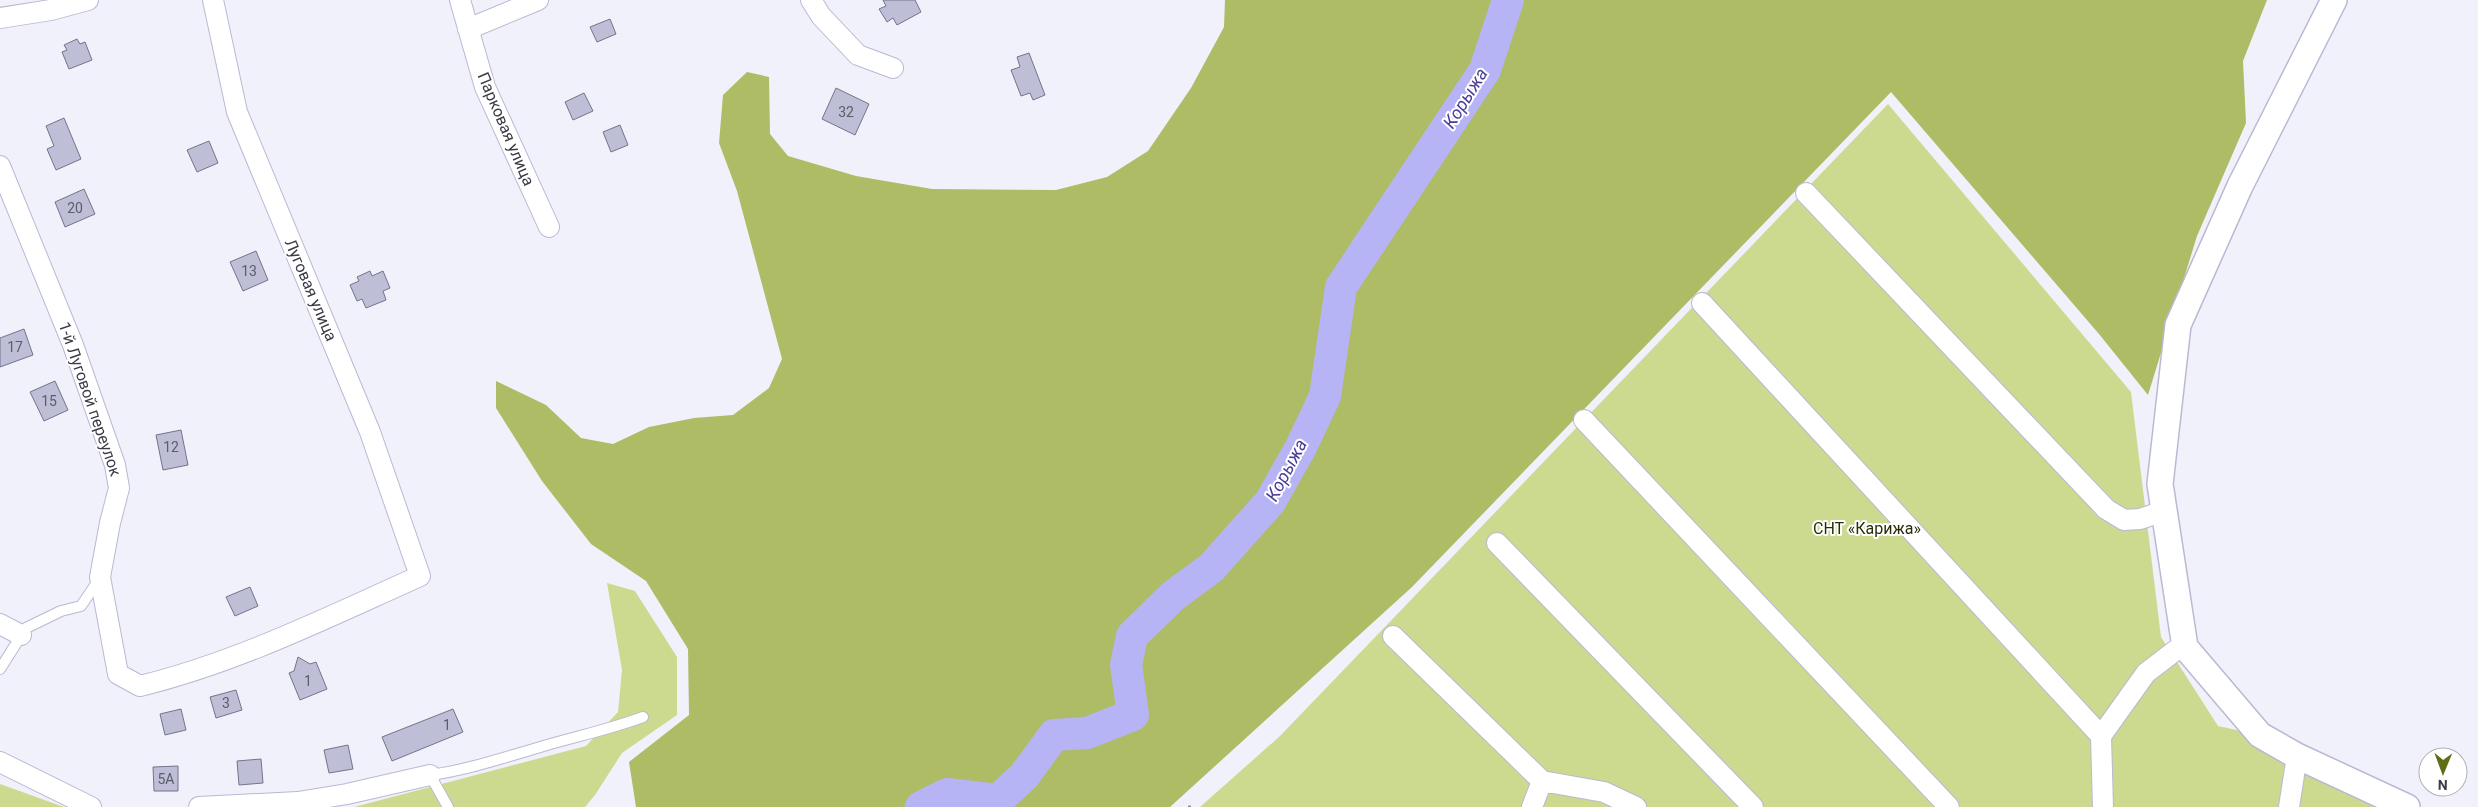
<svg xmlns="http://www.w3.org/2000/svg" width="2478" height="807" font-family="Roboto,sans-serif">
<rect width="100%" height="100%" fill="#f0f1fb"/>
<path fill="#ccda90" d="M1888,104l243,288 30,245 57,89 42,9 147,72h-1207l80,-71z
M607,583l28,8 42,66v58l-55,38 -27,42 -10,12h-231l232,-61 32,-34 4,-42z
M0,784l64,23h-64z"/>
<path fill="#aebc66" d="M1225,0h1042l-24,61 3,62 -49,113 -49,159 -49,-61 -208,-242 -479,495 -242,220h-534l-7,-45 60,-47 -1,-66 -42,-68 -55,-37 -49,-63 -46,-73v-27l50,24 35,33 32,6 36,-17 45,-9 39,-3 36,-27 13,-29 -45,-168 -18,-48 4,-48 24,-23 22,5 1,57 18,22 68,20 76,13 124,1 51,-13 41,-26 43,-63 33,-61z"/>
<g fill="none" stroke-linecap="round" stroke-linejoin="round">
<path stroke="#b6b4f4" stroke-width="32" d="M921,807l26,-13 51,6 26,-24 30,-41 33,-2 46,-18 -7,-50 6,-29 41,-40 38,-28 59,-66 31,-55 24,-51 16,-109 144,-217 23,-70"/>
</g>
<path fill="#bebed7" stroke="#74738a" d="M883,0h32l6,12 -24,13 -4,-7 -6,4 -8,-13 7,-3z
M610,19l6,15 -19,8 -7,-15z
M77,39l3,5 5,-2 7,18 -23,9 -7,-17 5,-2 -3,-5z
M1029,53l16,42 -12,5 -3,-7 -9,3 -10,-26 9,-3 -3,-10z
M836,88l33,16 -14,31 -33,-16z
M584,93l9,18 -20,9 -8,-18z
M64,118l17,41 -25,11 -9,-21 7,-3 -8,-20z
M620,125l8,20 -17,7 -8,-20z
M209,141l9,22 -21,9 -10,-22z
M84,189l11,25 -30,13 -10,-25z
M256,251l12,29 -25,11 -13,-29z
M370,271l2,5 11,-5 7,17 -7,3 3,9 -20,8 -4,-9 -5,2 -7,-16 9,-4 -2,-4z
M24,329l9,26 -33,12v-29z
M55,381l13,29 -24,11 -14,-29z
M181,430l7,35 -25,5 -7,-35z
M250,587l8,19 -23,10 -9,-19z
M298,657l12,7 6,-2 11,27 -27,11 -11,-27 5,-2z
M236,690l6,20 -26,8 -6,-21z
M181,709l5,21 -21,5 -5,-21z
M453,709l10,23 -71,29 -10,-24z
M348,745l5,24 -24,4 -5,-23z
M261,759l2,24 -24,2 -2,-24z
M178,766v25h-24l-1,-24z"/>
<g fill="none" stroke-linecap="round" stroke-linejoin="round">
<defs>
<path id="service" d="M0,669l26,-41 35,-17 20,-5 19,-28
M448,807l-18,-32c37,-5 72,-17 107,-27 36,-11 71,-18 106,-31"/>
<path id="minor" d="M460,0l25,87 64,140
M811,0l10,16 37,39 35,13
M0,18l51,-8 37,-10
M468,29l70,-29
M0,166l73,179 42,120 4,23 -9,35 -10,54 18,97 22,12c98,-24 188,-69 280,-110l-50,-144 -133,-320 -24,-112
M1806,193l300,316 18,11 16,-1 24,-8
M1702,303l399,433
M1584,420l365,387
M1497,543l256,264
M0,624l21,11
M1393,636l149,145 62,11 32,15
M0,762l91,45
M199,807l99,-5 49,-8 83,-19
M1532,807l10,-26
M2103,807l-2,-71 45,-63 30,-23 9,-3
M2289,807l8,-51"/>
<path id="tertiary" d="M2334,0l-94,186 -62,139 -18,159 25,163 75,88 37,21 110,51"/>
</defs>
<use href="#service" stroke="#b9b9d2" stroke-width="12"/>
<use href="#minor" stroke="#b9b9d2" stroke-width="22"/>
<use href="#tertiary" stroke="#b9b9d2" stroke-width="28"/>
<path stroke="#90909a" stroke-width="3" stroke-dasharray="5 2.5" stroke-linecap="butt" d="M1188,807h3"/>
<use href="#service" stroke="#fff" stroke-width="10"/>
<use href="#minor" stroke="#fff" stroke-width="20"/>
<use href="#tertiary" stroke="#fff" stroke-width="25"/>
</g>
<g text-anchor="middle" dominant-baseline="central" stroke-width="4" stroke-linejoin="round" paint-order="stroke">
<g font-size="14" fill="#5c5c6a">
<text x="846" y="112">32</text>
<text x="75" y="208">20</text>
<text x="249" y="271">13</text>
<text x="15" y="347">17</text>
<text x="49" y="401">15</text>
<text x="171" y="447">12</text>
<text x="308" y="681">1</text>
<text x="226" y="703">3</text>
<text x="447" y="725">1</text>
<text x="166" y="779">5А</text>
</g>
<g font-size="16" fill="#3c3c46" stroke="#fff">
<text transform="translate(506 129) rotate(67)">Парковая улица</text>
<text transform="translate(311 290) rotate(67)">Луговая улица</text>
<text transform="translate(90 399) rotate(71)">1-й Луговой переулок</text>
</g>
<g font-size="16" fill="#282d07" stroke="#fff">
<text x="1867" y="528">СНТ «Карижа»</text>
</g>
<g font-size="18" font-style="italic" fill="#4a3c97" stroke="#fff">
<text transform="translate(1465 98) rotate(-58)">Корыжа</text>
<text transform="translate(1286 470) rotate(-62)">Корыжа</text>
</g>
</g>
<g transform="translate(2443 772) rotate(181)"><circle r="24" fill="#ffffff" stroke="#b1b1b5"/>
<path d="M0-4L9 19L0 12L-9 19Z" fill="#616d15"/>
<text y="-8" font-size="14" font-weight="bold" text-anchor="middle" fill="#3c3c46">N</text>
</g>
</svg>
